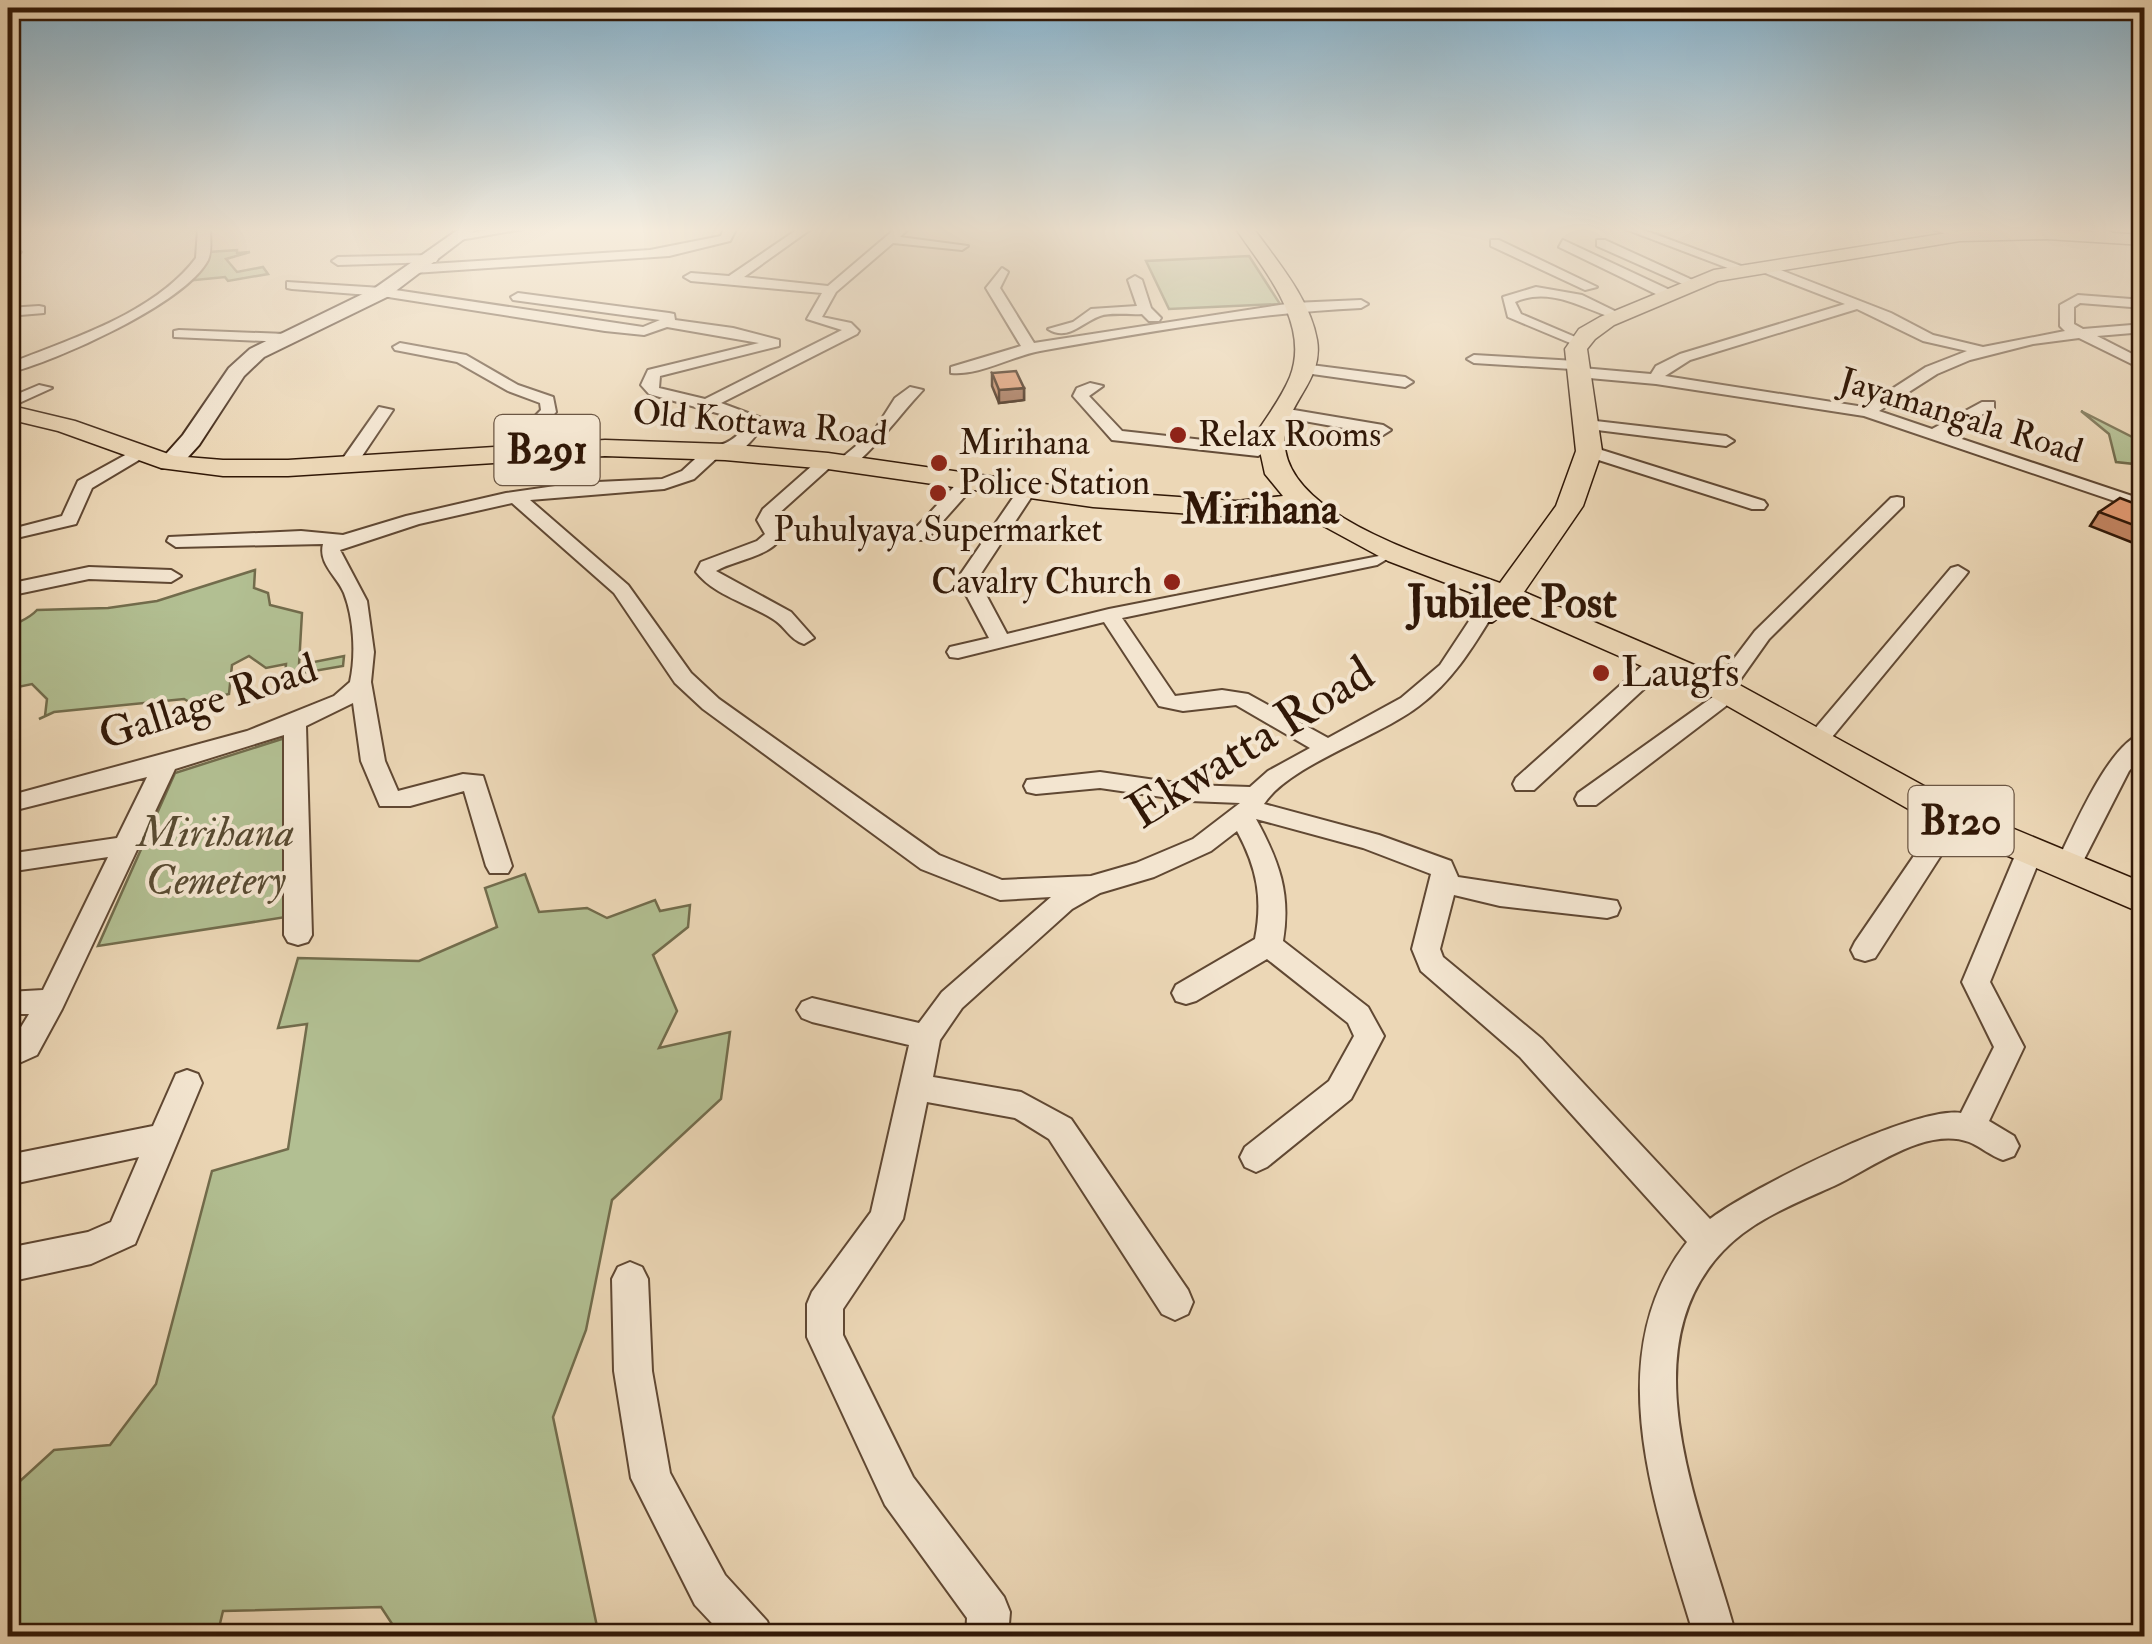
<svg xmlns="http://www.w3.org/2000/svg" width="2152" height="1644" font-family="'IM FELL Double Pica',serif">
<rect width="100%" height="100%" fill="#ecd7b6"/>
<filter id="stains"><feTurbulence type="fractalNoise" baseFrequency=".002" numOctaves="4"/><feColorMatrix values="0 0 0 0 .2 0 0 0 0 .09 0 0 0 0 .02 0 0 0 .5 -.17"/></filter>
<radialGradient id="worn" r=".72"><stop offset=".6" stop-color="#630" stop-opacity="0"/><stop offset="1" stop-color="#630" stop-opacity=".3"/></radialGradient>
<path fill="#b2bf92" stroke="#726c4c" stroke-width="2.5" d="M237,250v3l13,-1 -24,7 11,13 26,-5 5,7 -40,7 -3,-4 -40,4 23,-29z
M1249,256l31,48 -111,5 -23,-48z
M2081,411l63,32v22l-28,-3 -7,-28z
M255,570l-1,18 14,5 2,12 32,8 -3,52 45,-9 -1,10 -58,10 1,-12 -20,4 -17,-12 -17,9 -3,29 -38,9 -7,-4 -130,13 -15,7 6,-3 2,-17 -15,-15 -24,5v-60c10,-8 20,-9 29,-19l71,-2 49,-7z
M285,738l1,179 -188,29 77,-173z
M525,874l14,38 48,-4 20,10 48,-18 5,11 30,-6 -2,22 -35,28 24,56 -18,37 71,-16 -9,67 -109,101 -26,130 -33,87 46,219h-199l-19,-29 -158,4 -6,25h-209v-144l46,-42 56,-5 46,-61 56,-213 76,-22 19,-125 -29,4 20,-70 121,3 78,-34 -12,-39z"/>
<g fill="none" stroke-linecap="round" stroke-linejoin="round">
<defs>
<path id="street" d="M198,229h12c0,10 2,22 -2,31 -22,43 -153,102 -200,113v-9c62,-25 146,-50 188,-106z
M492,229h31l-69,12 -6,-4z
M724,229h12l-6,12 -61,15 -255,17 -6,-4 6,-4 236,-15 71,-14z
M798,229h13l-67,48 84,9 67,-57h13l-8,8 68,9 -6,4 -69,-7 -57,49 -14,25 29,6 8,8 -2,3 -136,69 46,17c-12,17 -25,38 -48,36l-25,23 -30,10 -134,11 98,85 63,88 28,26 220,156 63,25 89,-4 45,-13 57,-24 47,-36 -50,-2 -90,-13 -64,6 -9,-2 -3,-6 3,-6 73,-8 90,13 60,2 18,-16 42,-23 -74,-43 -53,6 -24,-5 -55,-84 -146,36 -8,-1 -3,-5 3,-5 39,-9 -25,-47 -4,-16 61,-89 6,-1 9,5 -56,85 4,16 23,43 102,-25 275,-54 3,4 -10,6 -255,53 53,78 47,-6 26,4 80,44 73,-40 39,-33 35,-53h14l3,4c-21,34 -40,65 -73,90 -40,31 -130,59 -155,98l115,31 72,26 7,16 159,24 3,7 -3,7 -10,3 -107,-12 -46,-11 -14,54 3,8 99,82 168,180c41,-31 204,-113 251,-106l33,-66 -32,-65 55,-131 4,-6h18l4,6 -53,131 34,65 -35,74 25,15 5,10 -5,10 -11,4c-12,-4 -22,-13 -34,-18 -43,-16 -97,26 -135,44 -38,17 -82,34 -111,65 -98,103 -17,270 13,385h-42c-37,-124 -97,-279 -7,-394l-167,-185 -99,-86 -9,-22 19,-75 -68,-26 -107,-29c23,42 35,74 27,122l85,66 16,29 -33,63 -84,68 -11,5 -11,-5 -5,-10 5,-10 84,-66 25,-45 -6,-13 -81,-64 -71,42 -10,3 -10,-3 -4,-8 4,-8 79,-46c8,-41 2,-71 -18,-108l-26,20 -57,26 -54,16 -28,16 -110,99 -22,32 -7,37 88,15 50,27 117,171 5,12 -5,12 -13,6 -13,-6 -113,-175 -34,-21 -88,-16 -24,117 -60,90v26l70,142 91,120 6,15 -2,24h-42l1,-18 -82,-113 -78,-168v-33l5,-12 59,-80 38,-167 -97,-23 -10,-4 -5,-8 5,-8 10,-4 107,25 23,-31 109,-95 -51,3 -79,-31 -218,-160 -28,-26 -61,-90 -102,-90 -93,21 -79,26 27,51 7,51 -3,30 14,79 13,30 65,-17 20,2 29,90 -4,7h-18l-4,-7 -22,-75 -54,15h-30l-19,-45 -8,-58 -47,23 6,209 -4,7 -10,3 -10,-3 -4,-7v-200l-109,34 -113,240 -25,46 -29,13v-26l7,-5 14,-23h-21v-22l35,-2 65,-133 -100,15v-18l109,-16 30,-61 -139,35v-16l239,-65 87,-35 16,-14c6,-27 4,-63 -6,-89 -7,-17 -26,-29 -21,-49l-147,3 -9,-6 2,-4 132,-6 42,4 63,-19 100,-23 70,-10 86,-4 20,-8 25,-23c20,-3 29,-9 42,-26l-100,-28 -8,-9 7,-15 111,-27 -92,-16 -23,8 -39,-4 -223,-35 -90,-7 -5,-1v-6l95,6 261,39 17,-7 -147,-20 -2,-3 7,-4 151,20 5,1 1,6 58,8 46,12v6l-119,30 -1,12 46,11 137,-69 -35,-11 15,-26 -131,-12 -7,-4 7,-4 38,3z
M1625,229h16l111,41 -11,3z
M1933,229h16l17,7 -6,4z
M2088,229h16l20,9 -10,3z
M1491,240h8l98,47 -12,3 -94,-44z
M1563,240l109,51 2,3 -12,3 -103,-50z
M1597,240h8l94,43 -12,3 -90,-40z
M8,246l13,6 -13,14z
M432,255l6,4 -2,3 -98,3 -6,-4 6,-4z
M1765,264l126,49 42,22 50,12 82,-16 -5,-5v-21l18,-10 66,5v8l-64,-5 -6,4v17l9,5 61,-5v8l-47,4 47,24v10l-65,-32 -46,6 -63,16 -33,14 -58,37 53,18 50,-27h12v6l-47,26 197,66v11l-280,-95 -208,-32 -78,-7 -5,-2 -1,-6 -98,-6 -7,-4 7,-4 102,6 5,1 1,6 69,6 5,-8 24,-12 165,-50 -85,-33v-6zM1857,309l66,32 44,10 -41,16 -62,40 -199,-31 25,-16z
M1002,268l6,4 -8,16 34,55 259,-40 68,-3 7,4 -7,4c-108,5 -214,24 -321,43 -28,5 -61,25 -89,22v-6l70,-21 -35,-58z
M1135,276l7,4 9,28 10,10 -2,3h-10l-7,-7c-13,1 -31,-2 -42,2 -18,6 -32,26 -52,13l25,-7 18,-13 46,-3 -9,-26z
M1536,287l46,8 43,21c-18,11 -65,-35 -110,-14l6,12 66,28 -12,3 -67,-28 -5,-20z
M39,306l5,1v6l-36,3v-8z
M179,330l107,4 7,4 -7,4 -112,-5v-6z
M400,343l66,12 52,30 35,12 3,15 -39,43h-12v-8l36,-37 -1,-7 -32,-12 -51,-29 -62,-12 -2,-3z
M1303,364l102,13 8,5 -8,5 -107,-15 -3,-3z
M1090,383l13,3 -14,10 33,35 136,15 8,5 -8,5 -146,-16 -39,-44 4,-8z
M39,385l13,3 -44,20v-10z
M910,387l13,3c-26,28 -42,52 -72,78h-12v-8l35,-29 21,-33z
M379,407l14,3 -39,58h-12l-3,-4z
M1282,408l101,17 8,5 -8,5 -107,-19v-6z
M1587,420l139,16 8,5 -8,5 -145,-18 -2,-3z
M1589,446l175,55 3,4 -3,4h-12l-169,-54 -2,-4z
M138,448l8,5 -2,4 -52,31 -16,36 -68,16v-10l54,-14 16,-35z
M822,457l15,4 -60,54 -2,4 8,10c-2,27 -48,30 -67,42l75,41 23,26 -10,6c-14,-4 -19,-18 -31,-25 -25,-16 -58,-23 -77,-47l5,-10 56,-21 8,-7 -8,-14 6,-11z
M969,476l9,5 -3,4 -49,55h-14v-8l51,-55z
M1897,497l6,1v8l-134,133 -39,55 -7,1 6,6 -3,5 -130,99h-18l-3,-6 3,-6 139,-99 -6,-5 44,-58 136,-133z
M1958,566l10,6 -3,4 -142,172h-16l-4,-5 4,-5 144,-170z
M89,567l82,3 10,6 -10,6 -82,-3 -81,17v-12z
M1651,663l11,7 -3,5 -125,115h-18l-3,-6 3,-6 127,-113z
M2144,733v21l-15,17 -53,104h-18l-4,-7c17,-33 54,-126 90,-135z
M1953,809l12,9 -90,140 -10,3 -10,-3 -4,-8 4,-8 89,-130z
M187,1070l11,4 4,9 -67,161 -44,20 -83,18v-34l80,-16 23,-10 28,-65 -131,28v-30l145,-29 23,-52z
M630,1262l12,5 6,12 4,92 18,102 55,102 42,46 6,15h-49l-29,-31 -64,-127 -17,-107 -2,-92 6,-12z"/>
<path id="secondary" d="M459,229h18l-88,67 -125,61 -20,19 -45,69 -21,23h-16l-4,-5 25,-28 46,-67 21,-19 125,-61z
M1482,592l27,8 4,6 -21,16h-20c-6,-9 -6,-19 0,-28z"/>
<path id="primary" d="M1236,229h18c23,32 56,70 63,111 6,35 -21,55 -30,85 -25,87 152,135 213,158l56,-77 20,-55 -11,-102 14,-20 21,-12 114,-47 246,-39 87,-2 97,6v10l-97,-6 -87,2 -242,40 -104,44 -19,14 -8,10 15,102 -19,55 -59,86 210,90 232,127 178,74v31l-204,-87 -230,-131 -198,-87 -13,6 -11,-3 -4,-6 4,-7 -100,-38 -92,-50 -60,6 -143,-10 -265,-38 -103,-9 -120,-4 -317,20h-65l-62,-8 -103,-37 -50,-12v-14l67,16 99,35 49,4h65l317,-20 120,4 103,9 265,38 143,10 47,-5 -18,-22 -5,-23 -11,-7c14,-22 31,-43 41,-67 21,-53 -26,-107 -54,-148z"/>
</defs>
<use href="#street" stroke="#604833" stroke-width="4"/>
<use href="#secondary" stroke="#311807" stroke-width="4"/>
<use href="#primary" stroke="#311807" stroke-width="3"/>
<use href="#street" fill="#f3e5d0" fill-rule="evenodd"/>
<use href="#secondary" fill="#f3e5d0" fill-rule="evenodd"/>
<use href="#primary" fill="#ecd7b6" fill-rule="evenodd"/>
</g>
<path fill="#c28461" stroke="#311807" stroke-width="2.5" d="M992,373l32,15v12l-25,3 -7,-17z
M2144,507v31l-8,6 -46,-18 9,-14z"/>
<path fill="#9e6b4f" stroke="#311807" stroke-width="2.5" d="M1024,388v12l-25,3v-13z"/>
<path fill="#e19971" stroke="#311807" stroke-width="2.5" d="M1016,371l8,17 -25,2 -7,-17z
M2120,498l24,9v22l-45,-17z"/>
<linearGradient id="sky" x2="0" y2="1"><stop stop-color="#88b6d2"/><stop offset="0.5" stop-color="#f6edde"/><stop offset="1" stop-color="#f6edde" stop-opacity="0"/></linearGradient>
<rect width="2152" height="459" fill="url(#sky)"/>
<g fill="#8f2418" stroke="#f3e5d0" stroke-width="4">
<circle cx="1178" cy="435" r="10"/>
<circle cx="939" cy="463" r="10"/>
<circle cx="938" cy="493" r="10"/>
<circle cx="1172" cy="582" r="10"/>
<circle cx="1601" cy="673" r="10"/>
</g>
<g text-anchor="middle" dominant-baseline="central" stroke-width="8" stroke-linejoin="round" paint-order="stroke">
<g font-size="35" fill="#311807" stroke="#f3e5d0">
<text transform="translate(1961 416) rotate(17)">Jayamangala Road</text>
<text transform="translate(760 423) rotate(5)">Old Kottawa Road</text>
</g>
<g font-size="35" fill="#311807" stroke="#f3e5d0" text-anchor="start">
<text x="1198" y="435">Relax Rooms</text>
<text x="959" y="443">Mirihana<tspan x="959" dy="40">Police Station</tspan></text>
<text x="938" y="530" text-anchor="middle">Puhulyaya Supermarket</text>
<text x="1152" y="582" text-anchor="end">Cavalry Church</text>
</g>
<g fill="#f3e5d0" stroke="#6b5643" stroke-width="2.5">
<rect x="494.5" y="415" width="105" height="70" rx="8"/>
<rect x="1908.5" y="786" width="105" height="70" rx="8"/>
</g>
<g font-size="40" font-weight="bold" fill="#311807">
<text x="547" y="450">B291</text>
<text x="1961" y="821">B120</text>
</g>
<g font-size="42" font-weight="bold" fill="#311807" stroke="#f3e5d0">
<text x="1260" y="510">Mirihana</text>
</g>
<g font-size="42" fill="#311807" stroke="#f3e5d0" text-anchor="start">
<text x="1621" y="673">Laugfs</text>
</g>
<g font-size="42" fill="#311807" stroke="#f3e5d0">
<text transform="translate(208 702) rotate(-18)">Gallage Road</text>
</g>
<g font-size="42" font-style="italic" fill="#584a31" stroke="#f3e5d0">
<text x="216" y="833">Mirihana<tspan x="216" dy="48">Cemetery</tspan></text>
</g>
<g font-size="45" font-weight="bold" fill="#311807" stroke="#f3e5d0">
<text x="1512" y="603">Jubilee Post</text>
</g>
<g font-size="50" fill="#311807" stroke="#f3e5d0">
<text transform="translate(1251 743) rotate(-32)">Ekwatta Road</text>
</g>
</g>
<rect width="2152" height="1644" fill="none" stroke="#ecd7b6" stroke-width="40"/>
<rect x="10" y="10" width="2132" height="1624" fill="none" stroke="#311807" stroke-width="5"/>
<rect x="20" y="20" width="2112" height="1604" fill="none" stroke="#311807" stroke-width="2.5"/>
<rect width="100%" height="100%" filter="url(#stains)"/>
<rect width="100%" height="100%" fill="url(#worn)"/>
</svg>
